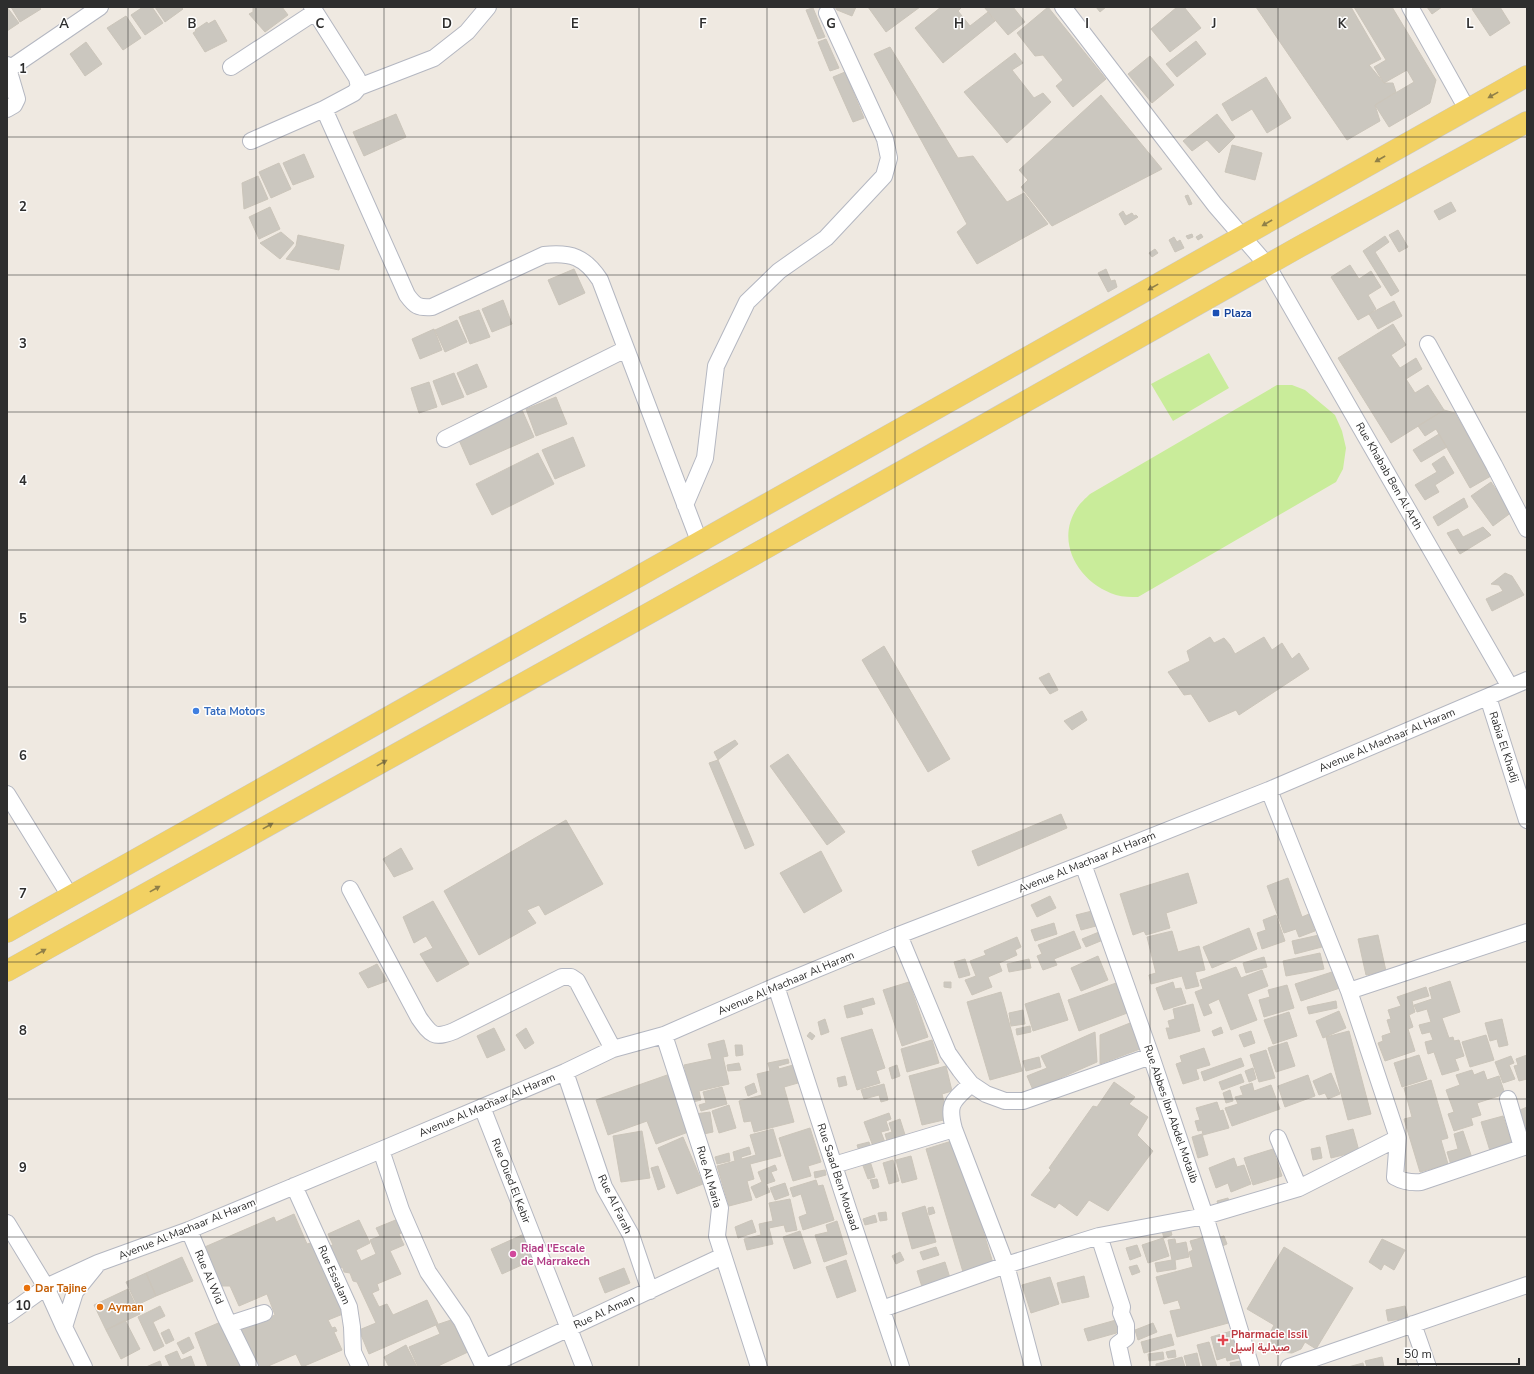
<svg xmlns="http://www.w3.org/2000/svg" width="1534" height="1374" font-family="'Nunito Sans',Vazirmatn,sans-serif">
<rect width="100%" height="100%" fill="#efe9e1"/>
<path fill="#c9ec9a" d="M1209,353l20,35 -56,33 -22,-37z
M1277,385h15l13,5 30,25 7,16 4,17 -3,21 -7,13 -198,115c-7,0 -15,0 -22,-2 -36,-11 -62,-52 -39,-87 3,-5 9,-10 13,-14z"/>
<path fill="#cbc7bf" stroke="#cbc5ba" d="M7,7l12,16 -12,8z
M11,7h28l2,2 -21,13z
M143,7h9l11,16 -18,12 -14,-20z
M155,7h26l2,2 -18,13z
M255,7h27l6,8 -23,17 -16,-18 4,-2v-4z
M835,7h21l-4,9 -15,-6z
M868,7h52l-34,25z
M941,7h21l-4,4 12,15 18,-14 7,9 -52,42 -28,-35z
M984,7h29l12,15 -17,13z
M1048,7l58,72 -33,28 -17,-21 7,-6 -20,-25 -8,1 -18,-23z
M1096,7h10l-6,5z
M1177,7h7l17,21 -31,24 -19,-23z
M1256,7h95l30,52 -12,6 15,18h9l3,9 -21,13 5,16 -33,19z
M1354,7h38l44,73 -6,23 -41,24 -14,-22 39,-23 -7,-12 -23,13 -10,-16 12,-7z
M1427,7h15l-10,7z
M1475,7h25l10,16 -20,13 -18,-27z
M813,8l12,29 -7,2 -12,-29z
M126,16l15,22 -18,12 -16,-22z
M215,20l12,21 -22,11 -12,-19 3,-2 -1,-1 12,-8 1,2z
M826,39l13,29 -9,3 -12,-29z
M1196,41l10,13 -29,23 -11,-13z
M86,42l16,22 -17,12 -15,-22z
M890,47l68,111 15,-2 34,46 17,-9 24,31 -71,40 -20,-32 10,-8 -93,-170z
M1015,53l8,10 -11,7 22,28 9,-5 8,9 -44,41 -43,-51z
M1150,56l24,29 -22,18 -24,-29z
M845,72l19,46 -11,4 -20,-45z
M1266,77l25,41 -24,15 -15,-24 -20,12 -10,-17z
M1101,95l61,74 -110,57 -31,-39 7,-7 -9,-10z
M396,114l10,23 -42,19 -11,-24z
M1217,114l18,23 -16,16 -12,-13 -15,11 -9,-10z
M1232,145l30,8 -7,27 -30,-8z
M304,154l10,23 -21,8 -10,-22z
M279,163l12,26 -20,9 -12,-26z
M258,176l10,23 -24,10 -2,-26z
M1188,195l4,9 -3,1 -4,-9z
M1451,202l5,9 -17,9 -5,-9z
M270,207l10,22 -21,10 -10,-22z
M1123,211l3,5 6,-3 2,3 2,-1 2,2 -13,8 -6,-11z
M1398,230l10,17 -9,5 -10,-17z
M281,232l13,11 -14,16 -20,-16z
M1192,234l1,3 -5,2 -2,-3z
M1201,234l2,3 -5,3 -2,-3z
M298,235l46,10 -5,25 -53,-11 10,-13z
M1385,236l4,6 -14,10 24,39 -8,5 -28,-45z
M1174,237l3,5 3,-2 4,8 -9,4 -6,-12z
M1155,249l3,4 -6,4 -3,-4z
M1350,265l9,14 12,-8 10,16 -13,8 8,14 -7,5 -11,6 -27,-43z
M574,269l11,24 -26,12 -11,-25z
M1106,269l5,12 4,-1 2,7 -9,5 -10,-19z
M503,300l9,24 -20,8 -10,-23z
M1394,301l8,15 -24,13 -9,-15z
M479,310l11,27 -20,7 -11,-27z
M457,320l10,22 -22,10 -10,-22z
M1393,324l13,21 -15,10 9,13 16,-10 6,11 -16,10 9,14 13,-8 16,25 -53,33 -53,-85z
M434,329l8,21 -22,9 -8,-20z
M477,364l10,23 -20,8 -10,-22z
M454,373l10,24 -22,8 -9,-24z
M429,382l8,25 -18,6 -8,-25z
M556,397l11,27 -31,12 -10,-27z
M522,410l12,27 -64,28 -12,-27z
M1444,410l11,3 36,63 -21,12 -34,-59 -11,7 -7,-10z
M1439,434l8,13 -26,15 -8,-12z
M573,437l12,29 -30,13 -13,-29z
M538,453l16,31 -62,31 -16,-31z
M1444,456l10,17 -19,12 4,7 -14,8 -10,-15 22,-13 -5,-8z
M1491,482l21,30 -19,14 -22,-30z
M1464,498l4,9 -30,19 -5,-9z
M1483,527l8,8 -31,19 -13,-21 11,-4 5,8z
M1505,573l7,3 12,19 -32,16 -6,-12 17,-8 -4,-6 -8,-1z
M1210,637l4,6 10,-5 6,7 5,9 29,-17 8,13 10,-7 10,16 7,-6 10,16 -70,46 -3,-5 -27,12 -18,-28 -7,1 -16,-23 22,-11 -3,-10z
M884,646l66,113 -22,13 -66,-112z
M1049,673l9,17 -8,4 -11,-16z
M1082,711l5,9 -15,10 -8,-9z
M735,740l3,4 -20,16 -4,-8z
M788,754l57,78 -18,13 -57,-79z
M718,760l36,85 -9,4 -36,-86z
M1061,814l6,14 -89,38 -6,-15z
M566,820l37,64 -58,31 -6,-10 -12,5 9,13 -57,32 -35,-64z
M401,848l12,21 -19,8 -11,-18z
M821,851l21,40 -38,22 -24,-40z
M1188,873l9,30 -31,10 4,15 -24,7 -2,-4 -11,4 -13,-41z
M1288,878l14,39 7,-3 6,17 -16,6 -3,-8 -12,4 -17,-47z
M1050,896l6,12 -19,9 -6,-12z
M433,901l36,63 -32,18 -17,-28 13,-6 -7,-12 -12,7 -11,-26z
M1092,911l4,15 -15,4 -5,-15z
M1276,915l9,26 -23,8 -5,-16 9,-3 -3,-10z
M1054,923l3,11 -22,7 -4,-11z
M1249,928l8,21 -45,19 -9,-21z
M1074,931l7,17 -27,11 3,6 -14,5 -6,-14 5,-2 -4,-9z
M1172,931l6,21 21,-6 6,24 -10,2 4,14 -13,3 -4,-13 -31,8 -2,-9 7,-2 -9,-36z
M1099,932l4,8 -17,7 -4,-8z
M1319,935l3,12 -27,7 -3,-13z
M1378,935l8,36 -20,4 -8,-36z
M1017,937l4,10 -6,3 2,5 -18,8 3,8 -14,6 4,10 -20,8 -7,-15 11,-4 -6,-15 16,-6 -2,-4z
M1320,953l4,16 -38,7 -3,-15z
M1098,956l10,24 -27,11 -10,-23z
M1264,957l3,10 -21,6 -3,-10z
M965,959l5,16 -11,3 -5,-16z
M1029,959l2,9 -22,4 -2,-8z
M377,964l10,17 -19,7 -9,-15z
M1236,967l5,11 21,-8 6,16 -21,8 10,26 -26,10 -12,-31 -11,5 4,9 -8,3 -9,-24 8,-3 -3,-9z
M1335,971l5,17 -39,13 -6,-17z
M1450,981l10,31 -18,6 7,20 4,-1 1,4 5,-1 5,16 -9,3 4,11 -17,5 -8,-23 -6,2 -3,-12 8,-2 -3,-8 -8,2 -3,-9 12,-3 -4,-13 -10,3 -3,-7 18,-6 -3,-11z
M909,982l19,55 -26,9 -19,-56z
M944,982h7v6l-7,-1z
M1119,982l11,30 -51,19 -11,-31z
M1173,982l2,7 6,-1 5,15 -22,7 -8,-22z
M1287,985l7,23 -30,9 -5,-17 11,-3 -2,-7z
M1426,987l3,9 -17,5 3,11 -6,3 4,12 -5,2 7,22 -30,10 -7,-18 5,-2 -1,-5 9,-3 -4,-13 4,-1 -3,-9 13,-4 -4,-9z
M1001,992l21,79 -32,9 -23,-78z
M1059,993l9,27 -35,11 -8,-27z
M873,998l2,6 -14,4 2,6 -16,4 -3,-12z
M1336,1001l1,7 -28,6 -2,-7z
M1193,1004l7,27 -31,8 -3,-11h4l-2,-7 7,-2 -2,-10z
M1023,1010l2,14 -14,2 -2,-13z
M1339,1011l7,17 -23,10 -7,-17z
M1289,1012l8,24 -24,8 -9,-24z
M825,1019l4,13 -8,3 -3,-13z
M1502,1019l6,26 -9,2 -2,-8 -7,2 -5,-18z
M1130,1023l10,26 -40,15v-29z
M1030,1026l1,6 -14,3 -1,-6z
M1221,1027l2,6 -9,3 -2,-5z
M494,1028l11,22 -18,8 -10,-22z
M526,1028l8,15 -9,6 -9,-14z
M872,1029l13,39 -9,3 4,12 -23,7 -16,-52z
M1251,1031l4,12 -11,4 -5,-12z
M1349,1031l22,83 -23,6 -22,-83z
M810,1032l5,4 -3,4 -5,-4z
M1095,1032l2,30 -64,28 -6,-14 20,-8 -6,-12z
M1486,1035l8,25 -24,7 -8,-25z
M724,1040l4,16 -5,1 6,27 -30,7 2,9 -8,2 -9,-37 28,-6 -4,-15z
M932,1040l7,23 -32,9 -6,-23z
M1287,1042l8,24 -19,6 -8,-24z
M735,1045h7l1,10 -7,1z
M1204,1048l6,17 -14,4 3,10 -16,5 -7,-20 6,-2 -2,-6z
M1266,1050l9,28 -16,4 -9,-27z
M1419,1055l8,24 -25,8 -8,-24z
M1527,1055v24l-8,2 -5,-15 4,-1 -2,-6z
M1511,1056l3,7 -5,2 6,14 -12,4 -8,-21z
M1039,1057l2,10 -15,4 -3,-10z
M1241,1058l3,8 -40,15 -3,-9z
M788,1059l1,4 -11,3 1,3 14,-4 5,18 -14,4 10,35 -40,10 -3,-11 -7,1 -5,-21 23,-6 -5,-21 13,-3 -2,-8z
M739,1063l2,7 -13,1 -1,-6z
M897,1065l3,11 -8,3 -3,-11z
M946,1066l6,25 -10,3 6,25 -26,6 -13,-49z
M1253,1068l3,11 -7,3 -4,-11z
M1472,1070l2,5 10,-4 3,9 12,-4 6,18 -28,9 4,12 -10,3 2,7 -19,6 -6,-17 6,-2 -8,-22 14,-5 -4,-10z
M1331,1073l9,21 -12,5 -3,-6 -6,2 -6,-14z
M670,1074l21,57 -35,13 -9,-23 -39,14 -12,-35z
M1241,1074l3,8 -22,8 -3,-8z
M1308,1075l7,21 -30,11 -7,-21z
M845,1076l2,9 -8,2 -2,-9z
M1431,1080l17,58 -7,2 7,24 -28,8 -16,-53 8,-2 -8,-29z
M1114,1082l21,15 -6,7 19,13 -11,18 16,16 -45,60 -19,-11 -12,16 -18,-13 -4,5 -24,-13 20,-25 -2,-2 44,-62 4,1z
M754,1083l3,9 -9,4 -3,-9z
M1252,1083l2,8 17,-6 9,24 -48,17 -7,-18 13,-4 -3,-7 8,-2 -3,-8z
M884,1084l4,16 -7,2 -2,-7 -15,4 -3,-9z
M722,1087l5,17 -26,7 -2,-6 7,-2 -3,-11z
M1230,1090l3,11 -7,2 -3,-10z
M1217,1102l3,9 3,-1 6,18 -26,7 -1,-5 -4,1 -3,-10 5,-1 -4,-12z
M729,1105l7,23 -17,5 -7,-22z
M1527,1107v21l-2,1 -5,-19z
M710,1112l3,20 -14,3 -4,-21z
M889,1113l2,6 -5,2 3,9 -8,2 5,13 -12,4 -10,-27z
M1503,1116l10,31 -22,7 -10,-32z
M900,1119l6,19 -18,6 -3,-10 7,-2 -3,-9z
M810,1128l11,34 -13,4 3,10 -18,5 -14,-43z
M773,1129l8,27 -31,8 4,15 -7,2 5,19 -23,6 -12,-40 18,-5 -2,-9 16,-5 2,7 -10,3 1,2 14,-4 -6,-20z
M1353,1129l6,22 -28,7 -5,-22z
M642,1131l8,47 -29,4 -8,-46z
M1463,1131l9,27 -21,7 -4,-13 11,-3 -4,-15z
M1202,1134l6,21 -10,3 -6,-21z
M683,1137l20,47 -26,10 -19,-46z
M955,1140l38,123 -30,9 -37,-123z
M869,1142l3,8 -12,4 -3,-9z
M1320,1147l2,11 -9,2 -2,-11z
M1273,1149l9,27 -29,9 -9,-27z
M729,1153l1,8 -13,3 -2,-7z
M911,1156l6,23 -15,4 -6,-23z
M1234,1158l3,9 7,-2 7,19 -20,8 -3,-9 -12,5 -7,-20z
M893,1160l6,21 -10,3 -6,-21z
M870,1161l5,16 -7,2 -6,-16z
M775,1165l2,5 -6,2 4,9 -9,3 4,8 -14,6 -5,-11 11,-5 -4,-10z
M658,1166l7,21 -7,3 -7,-22z
M825,1170l1,5 -11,3 -1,-6z
M877,1179l2,8 -6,2 -3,-9z
M816,1180l2,6 5,-1 11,35 -31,10 -4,-13 8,-3 -6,-20 -8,3 -3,-9z
M785,1183l4,12 -14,5 -5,-12z
M1228,1198l2,7 -11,3 -2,-7z
M790,1199l7,31 -11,2 -2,-7 -15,3 4,16 -26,6 -3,-11 17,-4 -2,-11 14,-3 -4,-18z
M925,1206l11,36 -24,7 -10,-36z
M933,1207l2,6 -6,2 -1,-7z
M886,1212l1,8 -7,1 -2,-8z
M294,1214l13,30 4,-1 32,71 -15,6 4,8 3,-1 2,4 -3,1 8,18 -40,17 -6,-13 -30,13h-10l-16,-37 35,-15 -8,-21 -28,12 -9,-20h-14l-16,-37 74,-32 2,5z
M875,1215l2,7 -12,3 -2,-6z
M398,1219l6,13 -5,2 5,11 -14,6 11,23 -24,10 2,6 -7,3 7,14 8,-3 6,11 34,-15 11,24 -69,30 -10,-24 17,-7 -19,-41 -4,-1 -3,-8 -6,-1 -1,-4 -9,-4 -8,-17 7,-2 -5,-11 31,-14 11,23 -14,7 5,11 15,-7 -6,-14 10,-4 -4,-8z
M752,1220l4,12 -18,6 -3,-11z
M837,1221l10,33 -23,8 -9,-27 13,-3 -2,-7z
M1170,1228l2,7 -8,3 -2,-7z
M800,1231l11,32 -17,6 -11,-32z
M524,1234l11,25 -33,15 -11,-25z
M1208,1236l24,86 -55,15 -7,-26 11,-2 -3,-9 -14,4 -8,-27 37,-10 -4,-15 4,-2 -3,-9z
M1224,1236l3,8 -7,3 -3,-9z
M1163,1238l6,18 -21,7 -6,-18z
M1175,1239l1,5 10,-2 3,15 -14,3 1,9 -19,3 -2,-9 17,-3 -4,-20z
M1382,1239l23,11 -11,20 -10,-6 -3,6 -12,-8z
M1137,1245l4,11 -11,4 -4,-12z
M936,1247l3,8 -16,5 -3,-8z
M1284,1247l69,41 -37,61 -11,-7 -4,7 -9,4 -11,-1 -10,-9v-12l3,-6 -27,-16z
M900,1252l4,8 -8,4 -4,-8z
M182,1257l11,24 -37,15 -10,-23z
M846,1260l10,31 -19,7 -11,-31z
M945,1262l6,19 -28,9 -6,-19z
M1137,1265l3,7 -8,3 -3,-8z
M624,1268l6,15 -25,10 -6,-15z
M146,1273l10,23 -19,9 -11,-23z
M1084,1276l5,21 -27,6 -5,-20z
M1050,1277l9,27 -28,9 -9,-28z
M128,1289l12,25 -34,16 -12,-25z
M160,1306l5,10 -12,6 11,24 -10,5 -16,-34z
M1405,1306l3,12 -20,3 -2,-11z
M125,1320l15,29 -19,10 -15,-29z
M451,1320l17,32 -32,15h-18l-9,-20 31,-13 -4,-9z
M1116,1320l4,12 -32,9 -4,-12z
M223,1321l19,46h-34l-13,-34z
M1153,1323l4,9 -19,8 -3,-10z
M169,1329l5,11 -8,4 -5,-11z
M1235,1330l8,27 -16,4 -1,-4 -9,3 -6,-23z
M1171,1334l3,11 -30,8 -3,-11z
M189,1337l5,11 -11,6 -6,-11z
M1209,1342l8,25h-14l-6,-22z
M406,1345l11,22h-28l-5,-10z
M1175,1350l1,7 -8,1 -2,-6z
M177,1351l4,9 10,-4 4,11h-25l-5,-11z
M1163,1352l1,7 -15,2 -1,-7z
M1197,1353l3,14h-13l-3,-11z
M1182,1357l3,10h-29v-3z
M1382,1357l2,10h-17l-2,-6z
M1246,1360l1,7h-16l-1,-4z
M160,1361l2,6h-16z
M1363,1363l1,4h-16z"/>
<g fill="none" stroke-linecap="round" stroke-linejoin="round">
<defs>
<path id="minor" d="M1063,7l152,198 52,60 243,422
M1410,7l57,102
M7,65l10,34 -3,6 -7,4
M231,67l84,-55
M9,69l91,-62
M359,87l75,-29 33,-26 21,-25
M324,109l83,186c8,11 11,13 25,12l112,-52c27,-3 41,2 56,25l99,261
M251,141l73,-32 30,-16 5,-6 -2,-9 -45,-71
M1428,344l66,121 33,64
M445,439l181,-90
M685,505l20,-47 11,-92 31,-64 32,-31 47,-33 58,-62 5,-18 -4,-19 -58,-126
M1488,697l39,123
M1269,790l80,201 49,147 -3,39c9,5 16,6 26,5l106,-36
M7,794l63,102
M1083,864l68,192 54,160 46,151
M350,889l69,129c12,17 15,21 35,13l108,-54h9l6,4 36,68
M899,935l49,118 12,17 11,14 15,10 19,7h18l128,-45
M776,986l72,223 53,158
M1349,991l178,-59
M664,1035l56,173 -3,28 42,131
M565,1072l39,115 27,48 19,56
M971,1084c-18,17 -24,19 -17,45l52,136 27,102
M1508,1099l14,48
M482,1107l102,260
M1278,1138l21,50
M381,1150l20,60 27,62 34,49 22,46
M834,1165l120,-36
M294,1186l55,121 3,20 1,25 7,15
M7,1223l39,64 18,40 20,40
M189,1230l36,86 25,51
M1099,1236l23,71 -1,6 5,12v13l-8,6 5,23
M882,1309l124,-44 93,-29 106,-20 94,-28 99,-50
M7,1315l39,-28 52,-24 91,-33 192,-80 184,-78 48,-23 51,-14 112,-49 123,-51 184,-71 186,-74 258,-110
M230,1324l34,-11
M1413,1324l15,43
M64,1327l11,-35 21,-26
M486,1367l237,-111
M1289,1367l238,-82"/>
<path id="major" d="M7,932l1520,-856
M7,971l759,-423 533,-301 228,-125"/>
</defs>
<use href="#minor" stroke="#b4b7c1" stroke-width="18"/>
<use href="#major" stroke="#c9c9c9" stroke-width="22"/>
<use href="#minor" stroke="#fff" stroke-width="16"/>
<use href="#major" stroke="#f2d163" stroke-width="21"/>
</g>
<defs><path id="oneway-solid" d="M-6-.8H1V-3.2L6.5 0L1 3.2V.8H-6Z"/></defs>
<g fill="#908048">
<use href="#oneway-solid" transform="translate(1493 95) rotate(151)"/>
<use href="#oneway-solid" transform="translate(1380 159) rotate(150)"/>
<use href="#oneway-solid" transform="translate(1267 223) rotate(150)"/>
<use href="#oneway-solid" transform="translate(1153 287) rotate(151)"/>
<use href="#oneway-solid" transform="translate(382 763) rotate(-29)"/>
<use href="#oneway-solid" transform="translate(268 826) rotate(-29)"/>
<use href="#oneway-solid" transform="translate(155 889) rotate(-29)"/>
<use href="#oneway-solid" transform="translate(41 952) rotate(-29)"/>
</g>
<path fill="none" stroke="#2e2e2e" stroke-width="1" stroke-opacity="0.55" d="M128,7v1360M256,7v1360M384,7v1360M511,7v1360M639,7v1360M767,7v1360M895,7v1360M1023,7v1360M1150,7v1360M1278,7v1360M1406,7v1360M7,137h1520M7,275h1520M7,412h1520M7,550h1520M7,687h1520M7,824h1520M7,962h1520M7,1099h1520M7,1237h1520"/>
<rect fill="#1a4fb4" stroke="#fff" stroke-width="1.5" x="1212" y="309" width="8" height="8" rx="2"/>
<circle fill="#3f7fe0" stroke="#fff" stroke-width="1.5" cx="196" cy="711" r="4"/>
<circle fill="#d1479c" stroke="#fff" stroke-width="1.5" cx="513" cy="1254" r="4"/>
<g fill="#e8710a" stroke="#fff" stroke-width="1.5">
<circle cx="27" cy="1288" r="4"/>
<circle cx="100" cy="1307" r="4"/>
</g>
<path fill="#e0444e" stroke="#fff" stroke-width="1.5" d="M1221 1334h4v4h4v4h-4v4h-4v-4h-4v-4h4z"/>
<g text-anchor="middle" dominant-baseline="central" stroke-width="3" stroke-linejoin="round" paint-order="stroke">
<g font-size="11" font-weight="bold" fill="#164399" stroke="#fff" text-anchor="start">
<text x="1224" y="313">Plaza</text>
</g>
<g font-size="11" fill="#2e2e2e" stroke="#fff">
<text transform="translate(1389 476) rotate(60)">Rue Khabab Ben Al Arth</text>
<text transform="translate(1387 740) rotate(-23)">Avenue Al Machaar Al Haram</text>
<text transform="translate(1504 747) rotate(72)">Rabia El Khadij</text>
<text transform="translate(1087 862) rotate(-22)">Avenue Al Machaar Al Haram</text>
<text transform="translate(786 983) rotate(-23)">Avenue Al Machaar Al Haram</text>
<text transform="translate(487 1105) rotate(-23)">Avenue Al Machaar Al Haram</text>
<text transform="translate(1171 1114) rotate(71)">Rue Abbes Ibn Abdel Motalib</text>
<text transform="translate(709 1177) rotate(74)">Rue Al Maria</text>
<text transform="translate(838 1177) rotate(72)">Rue Saad Ben Mouaad</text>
<text transform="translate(511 1181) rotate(69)">Rue Oued El Kebir</text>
<text transform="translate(615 1204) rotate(64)">Rue Al Farah</text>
<text transform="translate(187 1229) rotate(-22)">Avenue Al Machaar Al Haram</text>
<text transform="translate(334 1275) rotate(66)">Rue Essalam</text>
<text transform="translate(209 1277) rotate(67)">Rue Al Wid</text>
<text transform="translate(604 1312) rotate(-25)">Rue Al Aman</text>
</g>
<g font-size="11" font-weight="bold" fill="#366cbe" stroke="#fff" text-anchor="start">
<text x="204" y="711">Tata Motors</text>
</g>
<g font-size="11" font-weight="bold" fill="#b23c85" stroke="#fff" text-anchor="start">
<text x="521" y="1248">Riad l'Escale<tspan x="521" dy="13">de Marrakech</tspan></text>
</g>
<g font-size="11" font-weight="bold" fill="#c56008" stroke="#fff" text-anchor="start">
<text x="35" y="1288">Dar Tajine</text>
<text x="108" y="1307">Ayman</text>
</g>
<g font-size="11" font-weight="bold" fill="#be3a42" stroke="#fff" text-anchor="start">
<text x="1231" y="1334">Pharmacie Issil<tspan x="1231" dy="13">صيدلية إسيل</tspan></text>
</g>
</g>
<g font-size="13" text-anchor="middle" font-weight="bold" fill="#2e2e2e" stroke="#fff" stroke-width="3" stroke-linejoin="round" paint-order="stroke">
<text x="64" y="28">A</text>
<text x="192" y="28">B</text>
<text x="320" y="28">C</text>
<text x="447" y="28">D</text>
<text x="575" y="28">E</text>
<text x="703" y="28">F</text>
<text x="831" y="28">G</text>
<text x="959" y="28">H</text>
<text x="1087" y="28">I</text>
<text x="1214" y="28">J</text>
<text x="1342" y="28">K</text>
<text x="1470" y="28">L</text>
<text x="23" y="73">1</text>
<text x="23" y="211">2</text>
<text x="23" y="348">3</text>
<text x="23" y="485">4</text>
<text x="23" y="623">5</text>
<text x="23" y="760">6</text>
<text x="23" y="898">7</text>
<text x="23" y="1035">8</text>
<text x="23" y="1172">9</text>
<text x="23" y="1310">10</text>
</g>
<rect width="1534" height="1374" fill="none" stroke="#2e2e2e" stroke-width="16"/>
<path d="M1398 1358v6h121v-6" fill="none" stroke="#2e2e2e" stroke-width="2"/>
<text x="1404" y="1358" font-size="12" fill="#2e2e2e" stroke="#ffffff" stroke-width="3" paint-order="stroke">50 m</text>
</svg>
